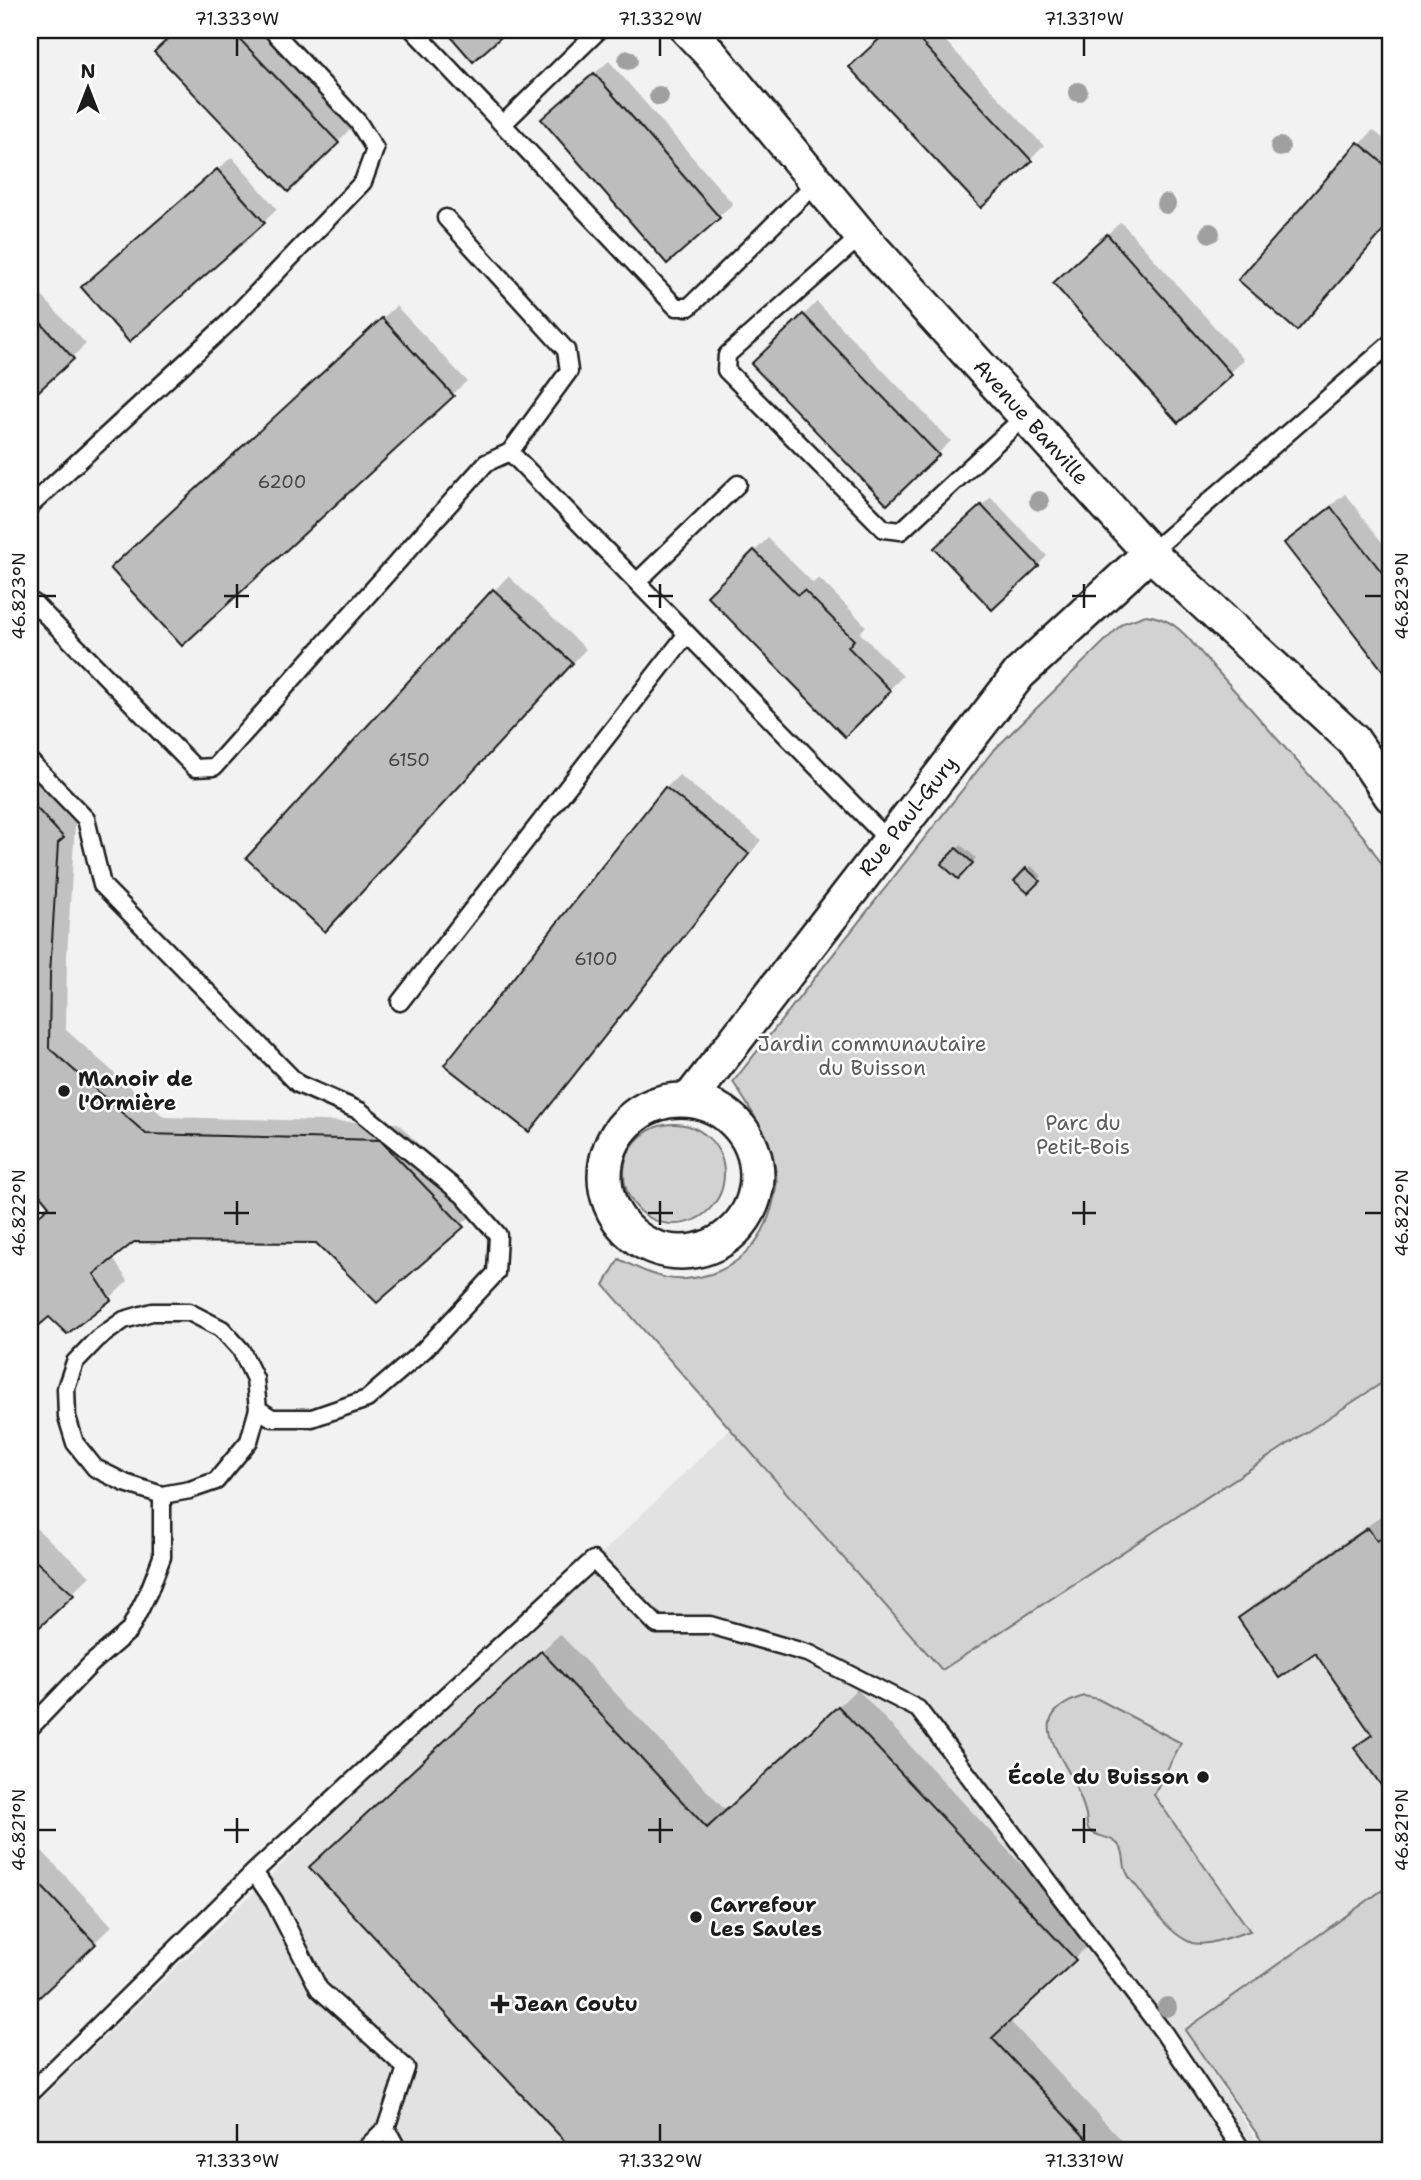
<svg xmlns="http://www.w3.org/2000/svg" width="1421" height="2180" font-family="'Shantell Sans',sans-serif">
<rect width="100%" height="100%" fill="#f2f2f2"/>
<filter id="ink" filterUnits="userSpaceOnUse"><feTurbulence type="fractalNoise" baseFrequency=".0143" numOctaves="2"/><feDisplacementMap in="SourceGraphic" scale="14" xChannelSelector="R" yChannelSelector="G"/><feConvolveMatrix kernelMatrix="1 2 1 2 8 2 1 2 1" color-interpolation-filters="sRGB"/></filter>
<g filter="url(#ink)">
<path fill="#e2e2e2" d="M1391,1377v507l-206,146 78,120h-1233v-41l700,-680 212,241z"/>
<path fill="#d2d2d2" stroke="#777" stroke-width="2" d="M1146,615c19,3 29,9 42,23l176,199 27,41v499l-449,293 -338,-385 15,-26c20,10 43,22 66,20 42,-3 74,-28 86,-69 3,-11 7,-25 5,-37 -6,-35 -24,-62 -43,-91l259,-330 131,-129z
M624 1174a50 50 0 1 1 100 0a50 50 0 1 1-100 0Z
M1084,1696l14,3 83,44 -27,52 96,136c-14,4 -44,16 -58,12 -23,-9 -39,-34 -52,-52 -4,-6 -10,-11 -13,-18 -4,-7 -2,-18 -6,-25 -8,-13 -25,-10 -32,-18 -3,-4 -2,-10 -3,-15 -2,-9 -6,-18 -9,-26 -15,-37 -57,-73 7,-93z
M1391,1884v266h-123l-83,-120z"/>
<path fill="#0003" d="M179,30h78l94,98 -13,14 -181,-90z
M891,30h44l109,116 -63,60 -116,-152z
M609,61l124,143 -66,58 -110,-156z
M1373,130l18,15v77l-81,93 -69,-35z
M232,157l45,52 -13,13 -167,52z
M1121,222l123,138 -66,61 -110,-152z
M30,283l56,61 -56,53z
M817,302l134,139 -64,62 -134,-139z
M396,306l71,75 -285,263 -57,-90z
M1345,494l46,60v124l-104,-135 13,-13z
M991,497l56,59 -9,9 -101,-16z
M768,538l45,45 6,-5 47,48 -6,7 43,43 -58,58 -136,-138z
M508,576l78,73 -248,267 -89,-58z
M30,764l50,55 -5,5 -8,131 -1,75 98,87 234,6 82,85 -103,92 -60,-59 -183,-1 -22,17 16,24 -18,17 -43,34 -18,-18 -19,17v-107l20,-18 -20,-25z
M679,775l82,65 -219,276 -14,13 138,-341z
M961,845l15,13 -18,19 -14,-13z
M1031,866l11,10 -14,15 -11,-11z
M1382,1516l5,8 4,-4v265l-6,4 -29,-42 16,-15 -56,-81 -76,-33 13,-13z
M30,1523l60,53 -60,58z
M560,1634l166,177 131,-122 236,252 -84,79 122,130h-556l-264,-283z
M30,1838l82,88 -82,78z"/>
<path fill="#bdbdbd" stroke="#1c1c1c" stroke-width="2" d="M177,30h54l108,113 -51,49 -134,-140z
M445,30h64l-36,32z
M889,30h21l122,131 -51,47 -132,-141z
M594,73l126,145 -53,46 -126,-145z
M1358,142l33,28v52l-94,109 -59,-51z
M217,169l48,54 -136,119 -48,-55z
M1107,234l125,141 -54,48 -125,-140z
M30,311l44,48 -44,40z
M803,314l136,141 -52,50 -136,-141z
M382,318l72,78 -272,250 -72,-78z
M981,505l58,61 -47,44 -58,-62z
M1331,507l60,77v97l-107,-138z
M754,550l44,45 6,-5 50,50 -6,7 43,44 -46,46 -138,-141z
M493,589l80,74 -248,269 -79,-74z
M665,787l84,67 -220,278 -85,-67z
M30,801l34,37 -6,5 -8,131 -1,74 97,86 234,6 84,87 -87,76 -61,-60 -182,-1 -40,32 17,26 -44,34 -18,-17 -19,16v-109l19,-18 -19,-23z
M956,848l17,15 -15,16 -17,-15z
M1026,868l14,13 -12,12 -14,-12z
M1368,1528l9,13 14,-11v257l-6,4 -31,-44 18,-12 -57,-82 -36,25 -41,-60z
M30,1556l44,39 -44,41z
M541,1651l166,177 131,-122 238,254 -84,78 105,112h-524l-264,-283z
M30,1874l66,70 -66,62z"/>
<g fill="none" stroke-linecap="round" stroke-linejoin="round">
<defs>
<path id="service" d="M413,30l263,277h13l128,-125
M503,124l96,-94
M446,218l120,132 3,21 -59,81 379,389
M861,236l-134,119 -1,15 158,159 17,2 124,-115
M30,506l198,-183 135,-141 12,-33 -17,-27 -86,-92
M1150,553l241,-210
M637,582l101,-98
M34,603l161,165 19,-1 272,-304 24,-11
M30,761l56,58 16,66 196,199 62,27 103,84 35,40 -2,38 -72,77 -57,49 -55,19h-40l-14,-9
M400,1002l287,-368
M152,1312h37l33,17 19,21 14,29 3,30 -9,32 -33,40 -26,9 -28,5 -37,-12 -30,-15 -20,-25 -8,-26 -1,-29 9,-26 22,-23 27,-19z
M30,1728l61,-64 38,-33 20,-40 13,-34v-62
M254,1872l339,-312 64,65h53l100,29 108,55 246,324 78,117
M30,2093l224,-221 20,29 45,88 87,79 -20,60 12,22
M364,2150l22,-22"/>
<path id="minor" d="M688,30l21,22 155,187 286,314 203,187 38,56
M689,1100l330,-426 131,-121
M605 1176a76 76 0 1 1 152 0a76 76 0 1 1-152 0Z"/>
</defs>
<use href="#service" stroke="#1c1c1c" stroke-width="21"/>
<use href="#minor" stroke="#1c1c1c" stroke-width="38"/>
<use href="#service" stroke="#fff" stroke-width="16"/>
<use href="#minor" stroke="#fff" stroke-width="33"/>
</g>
<g fill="#a0a0a0">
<circle cx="628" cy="60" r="10"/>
<circle cx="1078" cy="92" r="10"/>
<circle cx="659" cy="96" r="10"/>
<circle cx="1280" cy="147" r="10"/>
<circle cx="1166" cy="204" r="10"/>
<circle cx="1210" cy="233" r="10"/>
<circle cx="1039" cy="501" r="10"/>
<circle cx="1167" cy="2007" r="10"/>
</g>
</g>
<path fill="none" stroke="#1c1c1c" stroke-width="2.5" d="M237,38v18M660,38v18M1084,38v18M237,584v24M660,584v24M1084,584v24M38,596h18M224,596h25M648,596h25M1072,596h24M1365,596h17M237,1201v24M660,1201v24M1084,1201v24M38,1213h18M224,1213h25M648,1213h25M1072,1213h24M1365,1213h17M237,1818v25M660,1818v25M1084,1818v25M38,1830h18M224,1830h25M648,1830h25M1072,1830h24M1365,1830h17M237,2124v18M660,2124v18M1084,2124v18"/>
<g fill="#1c1c1c" stroke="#fff" stroke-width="2.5">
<circle cx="64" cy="1091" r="7"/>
<circle cx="1203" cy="1777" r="7"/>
<circle cx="696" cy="1917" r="7"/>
<path d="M496.5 1993.5h7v7h7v7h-7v7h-7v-7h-7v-7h7z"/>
</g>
<g text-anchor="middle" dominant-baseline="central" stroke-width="5" stroke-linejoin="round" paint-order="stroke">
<g font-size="18" fill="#444">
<text x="282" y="482">6200</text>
<text x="409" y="760">6150</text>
<text x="596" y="959">6100</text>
</g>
<g font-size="21" fill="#1c1c1c" stroke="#fff">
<text transform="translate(1031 422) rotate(48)">Avenue Banville</text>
<text transform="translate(908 816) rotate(-52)">Rue Paul-Gury</text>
</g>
<g font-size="21" fill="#5c5c5c" stroke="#fff">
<text x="872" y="1044">Jardin communautaire<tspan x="872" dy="24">du Buisson</tspan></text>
<text x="1083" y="1123">Parc du<tspan x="1083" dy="24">Petit-Bois</tspan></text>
</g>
<g font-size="21" font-weight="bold" fill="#1c1c1c" stroke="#fff" text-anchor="start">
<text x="78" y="1079">Manoir de<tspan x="78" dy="24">l'Ormière</tspan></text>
<text x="1189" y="1777" text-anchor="end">École du Buisson</text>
<text x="710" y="1905">Carrefour<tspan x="710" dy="24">Les Saules</tspan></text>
<text x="514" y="2004">Jean Coutu</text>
</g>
</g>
<rect width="1421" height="2180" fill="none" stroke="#fff" stroke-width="77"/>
<g transform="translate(88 88)" stroke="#ffffff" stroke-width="5" paint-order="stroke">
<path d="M0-5L12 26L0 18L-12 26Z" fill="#1c1c1c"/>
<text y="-10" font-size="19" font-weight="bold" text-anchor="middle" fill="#1c1c1c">N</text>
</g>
<rect x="38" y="38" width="1344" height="2104" fill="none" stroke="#1c1c1c" stroke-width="2.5"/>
<g font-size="18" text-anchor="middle" fill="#1c1c1c">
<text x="237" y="25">71.333°W</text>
<text x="660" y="25">71.332°W</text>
<text x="1084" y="25">71.331°W</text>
<text transform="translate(19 596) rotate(-90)" y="6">46.823°N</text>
<text transform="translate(1402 596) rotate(-90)" y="6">46.823°N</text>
<text transform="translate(19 1213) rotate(-90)" y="6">46.822°N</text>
<text transform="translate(1402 1213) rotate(-90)" y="6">46.822°N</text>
<text transform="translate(19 1830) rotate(-90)" y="6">46.821°N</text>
<text transform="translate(1402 1830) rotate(-90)" y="6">46.821°N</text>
<text x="237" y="2167">71.333°W</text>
<text x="660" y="2167">71.332°W</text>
<text x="1084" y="2167">71.331°W</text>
</g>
</svg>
